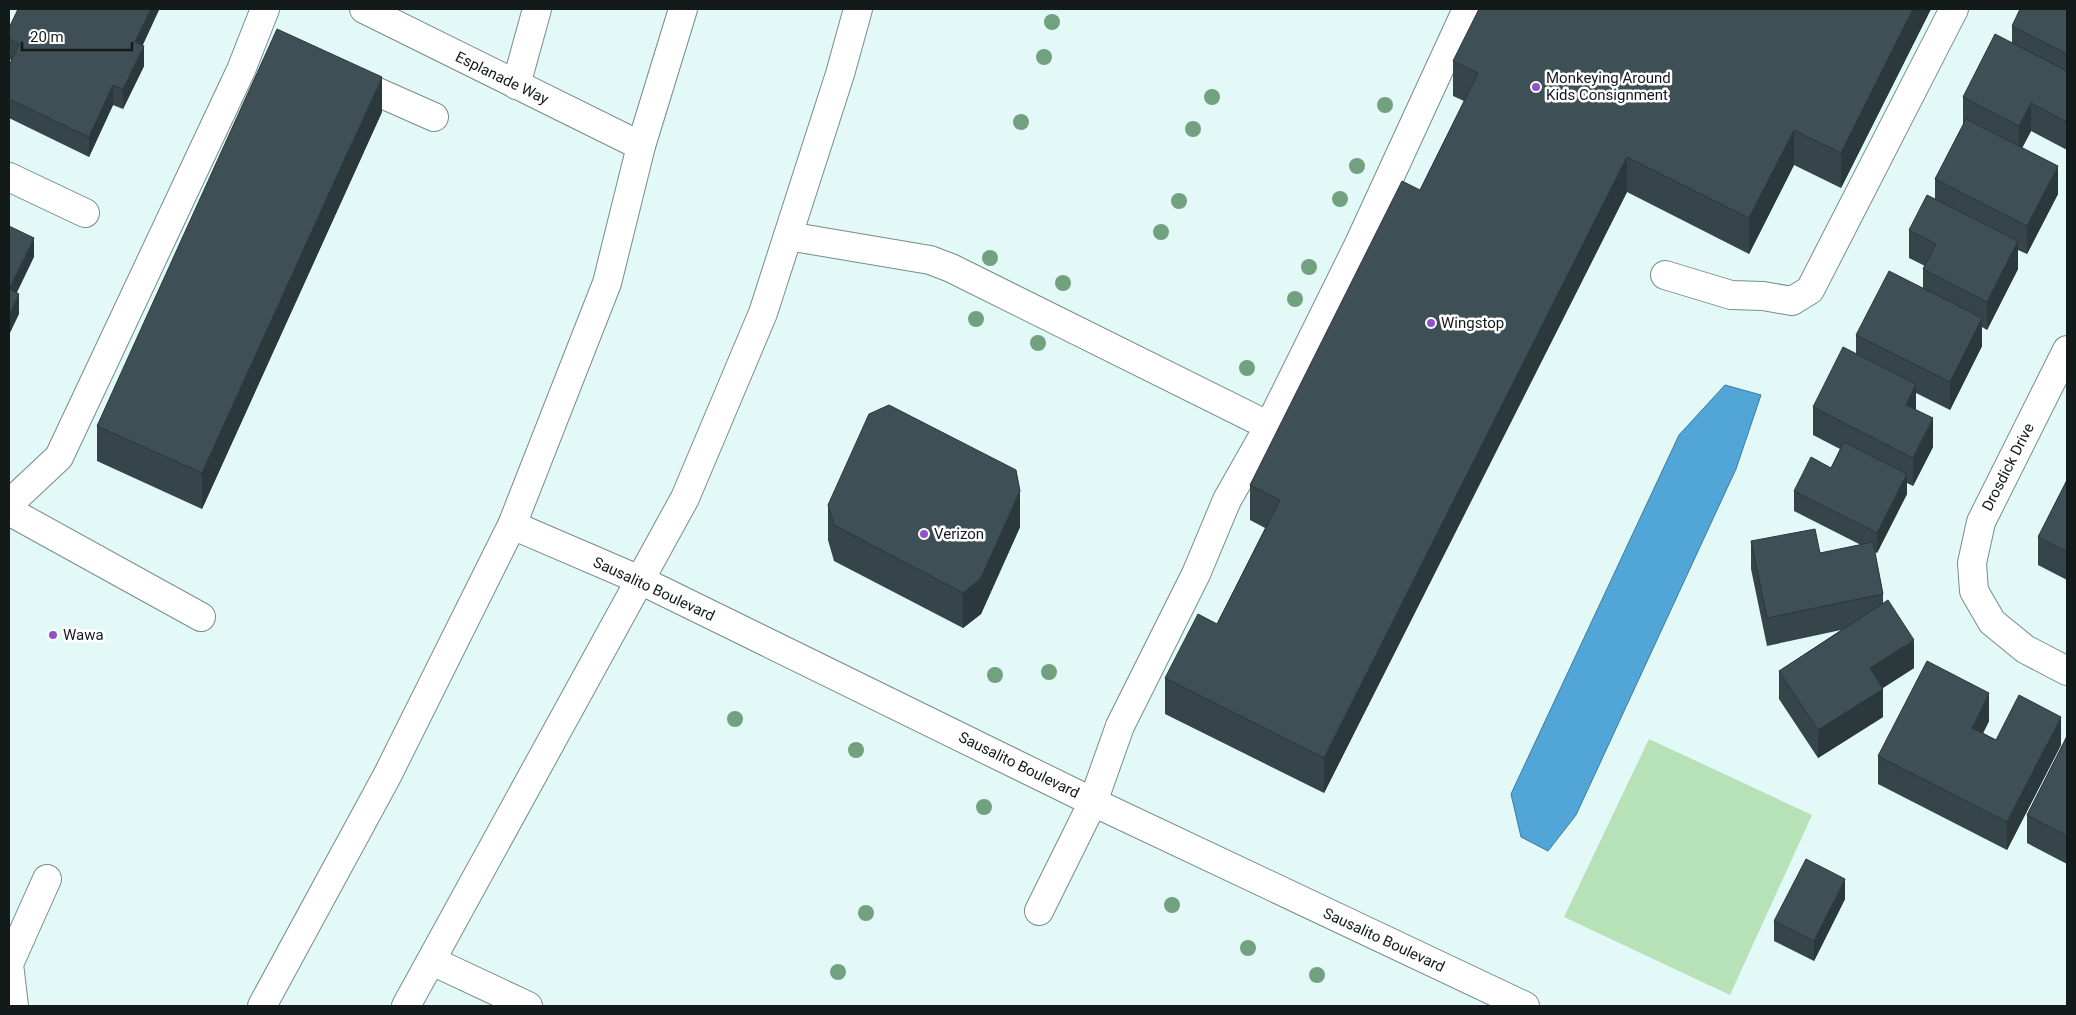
<svg xmlns="http://www.w3.org/2000/svg" width="2076" height="1015" font-family="Roboto,sans-serif">
<rect width="100%" height="100%" fill="#e2f9f7"/>
<path fill="#b7e1b7" d="M1649,739l163,76 -82,180 -166,-78z"/>
<path fill="#51a5d7" stroke="#3e7b9e" d="M1725,385l36,10 -25,74 -160,346 -28,36 -27,-14 -10,-43 168,-359z"/>
<g fill="none" stroke-linecap="round" stroke-linejoin="round">
<defs>
<path id="minor" d="M364,9l277,137
M348,79l86,38
M516,85l21,-76
M9,177l76,36
M788,236l142,24 21,8 318,158
M1665,275l66,20 32,1 29,5 18,-11 144,-281
M2067,350l-86,172 -9,41 2,28 18,31 33,27 42,22
M9,504l50,-47 182,-387 24,-61
M9,511l192,106
M512,525l128,55 453,222 432,204
M1039,911l54,-109 27,-76 76,-152 31,-74 42,-74 89,-180 109,-237
M432,961l96,45
M14,1006l-5,-42 38,-85"/>
<path id="major" d="M262,1006l125,-230 125,-251 95,-242 34,-137 42,-137
M406,1006l279,-508 78,-185 77,-239 18,-65"/>
</defs>
<use href="#minor" stroke="#778c8b" stroke-width="30"/>
<use href="#major" stroke="#778c8b" stroke-width="30"/>
<use href="#minor" stroke="#fff" stroke-width="28"/>
<use href="#major" stroke="#fff" stroke-width="28"/>
</g>
<g fill="#72a180">
<circle cx="1052" cy="22" r="8"/>
<circle cx="1044" cy="57" r="8"/>
<circle cx="1212" cy="97" r="8"/>
<circle cx="1385" cy="105" r="8"/>
<circle cx="1021" cy="122" r="8"/>
<circle cx="1193" cy="129" r="8"/>
<circle cx="1357" cy="166" r="8"/>
<circle cx="1340" cy="199" r="8"/>
<circle cx="1179" cy="201" r="8"/>
<circle cx="1161" cy="232" r="8"/>
<circle cx="990" cy="258" r="8"/>
<circle cx="1309" cy="267" r="8"/>
<circle cx="1063" cy="283" r="8"/>
<circle cx="1295" cy="299" r="8"/>
<circle cx="976" cy="319" r="8"/>
<circle cx="1038" cy="343" r="8"/>
<circle cx="1247" cy="368" r="8"/>
<circle cx="1049" cy="672" r="8"/>
<circle cx="995" cy="675" r="8"/>
<circle cx="735" cy="719" r="8"/>
<circle cx="856" cy="750" r="8"/>
<circle cx="984" cy="807" r="8"/>
<circle cx="1172" cy="905" r="8"/>
<circle cx="866" cy="913" r="8"/>
<circle cx="1248" cy="948" r="8"/>
<circle cx="838" cy="972" r="8"/>
<circle cx="1317" cy="975" r="8"/>
</g>
<path fill="#354549" d="M159,9l-17,37 2,20 -21,43 -10,-4 -24,52 -80,-39v-52l2,-6 -2,-1v-31z
M1479,9h452l-90,179 -47,-23 -45,89 -122,-62 -303,601 -159,-79v-36l52,-54 48,-96 -15,-8v-35l170,-295 44,-89 -11,-5v-35z
M2067,9v141l-36,-19 -9,17 36,46 -31,60 -9,-4v19l-31,61 -5,-3v19l-32,64 -34,-17v17l17,37 -20,39 -6,-3v11l-30,59 -2,-1 8,42v9l31,65 -31,20v29l-65,41 -39,-59v-28l62,-41 -74,16 -16,-77v-28l69,12 41,-8 -67,-34v-20l37,-23 9,-19 -27,-14v-28l43,-53v-19l67,-47v-19l2,-3 -16,-8v-28l26,-31v-20l28,-53v-29l49,-55v-16z
M382,112l-180,397 -105,-48v-35z
M2067,480v100l-29,-15v-28z
M828,505l192,22 -39,87 -18,14 -129,-67 -6,-21z
M1989,721l-6,12 13,7 65,5 -54,105 -129,-66v-28z
M2067,736v128l-40,-21v-28z
M1845,899l-31,62 -40,-20v-20z"/>
<path fill="#2b383c" d="M151,9h8v1l-24,52v-20z
M1913,9h18l-90,179v-35z
M144,46v20l-21,43v-20z
M382,77v35l-180,397v-36z
M113,85v20l-24,52v-20z
M2031,103v28l-12,23v-28z
M1794,130v35l-45,89v-36z
M1627,157v35l-303,601v-35z
M2058,166v28l-31,60v-28z
M34,238v19l-25,52v-20z
M2018,241v28l-31,61v-28z
M19,294v20l-10,21v-20z
M1982,318v28l-32,64v-28z
M1916,384v28l-10,-7z
M1933,418v29l-20,39v-28z
M1907,474v20l-30,59v-20z
M1020,491v36l-39,87 -18,14v-35z
M1914,640v28l-44,28v-28z
M1883,689v28l-65,41v-28z
M1989,693v28l-17,35v-28z
M2061,717v28l-54,105v-28z
M1845,879v20l-31,62v-20z"/>
<path fill="#3e5055" stroke="#2b383c" d="M18,9h133l-16,33 9,4 -21,43 -10,-4 -24,52 -80,-38v-33l10,-22 -10,-5v-11z
M1479,9h434l-72,144 -47,-23 -45,88 -122,-61 -303,601 -159,-80 33,-64 19,10 63,-124 -30,-15 152,-304 18,9 58,-117 -25,-12z
M2020,9h47v45l-55,-28z
M277,29l105,48 -180,396 -105,-47z
M1995,34l72,37v51l-36,-19 -12,23 -56,-29z
M1966,119l92,47 -31,60 -92,-47z
M1927,195l91,46 -31,61 -64,-33 13,-25 -27,-14z
M9,226l25,12 -25,51 10,5 -10,21z
M1889,271l93,47 -32,64 -94,-47z
M1843,347l73,37 -10,21 27,13 -20,40 -100,-51z
M889,405l127,65 4,21 -39,87 -18,15 -129,-68 -6,-20 41,-91z
M1844,442l63,32 -30,59 -83,-42 17,-34 20,11z
M2067,480v72l-29,-15z
M1815,529l5,24 53,-11 10,52 -116,24 -16,-77z
M1888,600l26,40 -44,28 13,21 -65,41 -39,-59z
M1927,661l62,32 -17,35 24,12 23,-45 42,22 -54,105 -129,-66z
M2067,736v100l-40,-21z
M1806,859l39,20 -31,62 -40,-20z"/>
<g fill="#9251c6" stroke="#fff" stroke-width="2">
<circle cx="1536" cy="87" r="5"/>
<circle cx="1431" cy="323" r="5"/>
<circle cx="924" cy="534" r="5"/>
<circle cx="53" cy="635" r="5"/>
</g>
<g text-anchor="middle" dominant-baseline="central" stroke-width="5" stroke-linejoin="round" paint-order="stroke">
<g font-size="15" fill="#121a1a" stroke="#fff">
<text transform="translate(502 78) rotate(26)">Esplanade Way</text>
<text transform="translate(2008 467) rotate(-63)">Drosdick Drive</text>
<text transform="translate(654 589) rotate(25)">Sausalito Boulevard</text>
<text transform="translate(1019 765) rotate(26)">Sausalito Boulevard</text>
<text transform="translate(1384 940) rotate(25)">Sausalito Boulevard</text>
</g>
<g font-size="15" fill="#121a1a" stroke="#fff" text-anchor="start">
<text x="1546" y="78">Monkeying Around<tspan x="1546" dy="17">Kids Consignment</tspan></text>
<text x="1441" y="323">Wingstop</text>
<text x="934" y="534">Verizon</text>
<text x="63" y="635">Wawa</text>
</g>
</g>
<rect width="2076" height="1015" fill="none" stroke="#121a1a" stroke-width="20"/>
<path d="M22 42v8h110v-8" fill="none" stroke="#121a1a" stroke-width="2.5"/>
<text x="30" y="42" font-size="15" fill="#121a1a" stroke="#ffffff" stroke-width="4" paint-order="stroke">20 m</text>
</svg>
